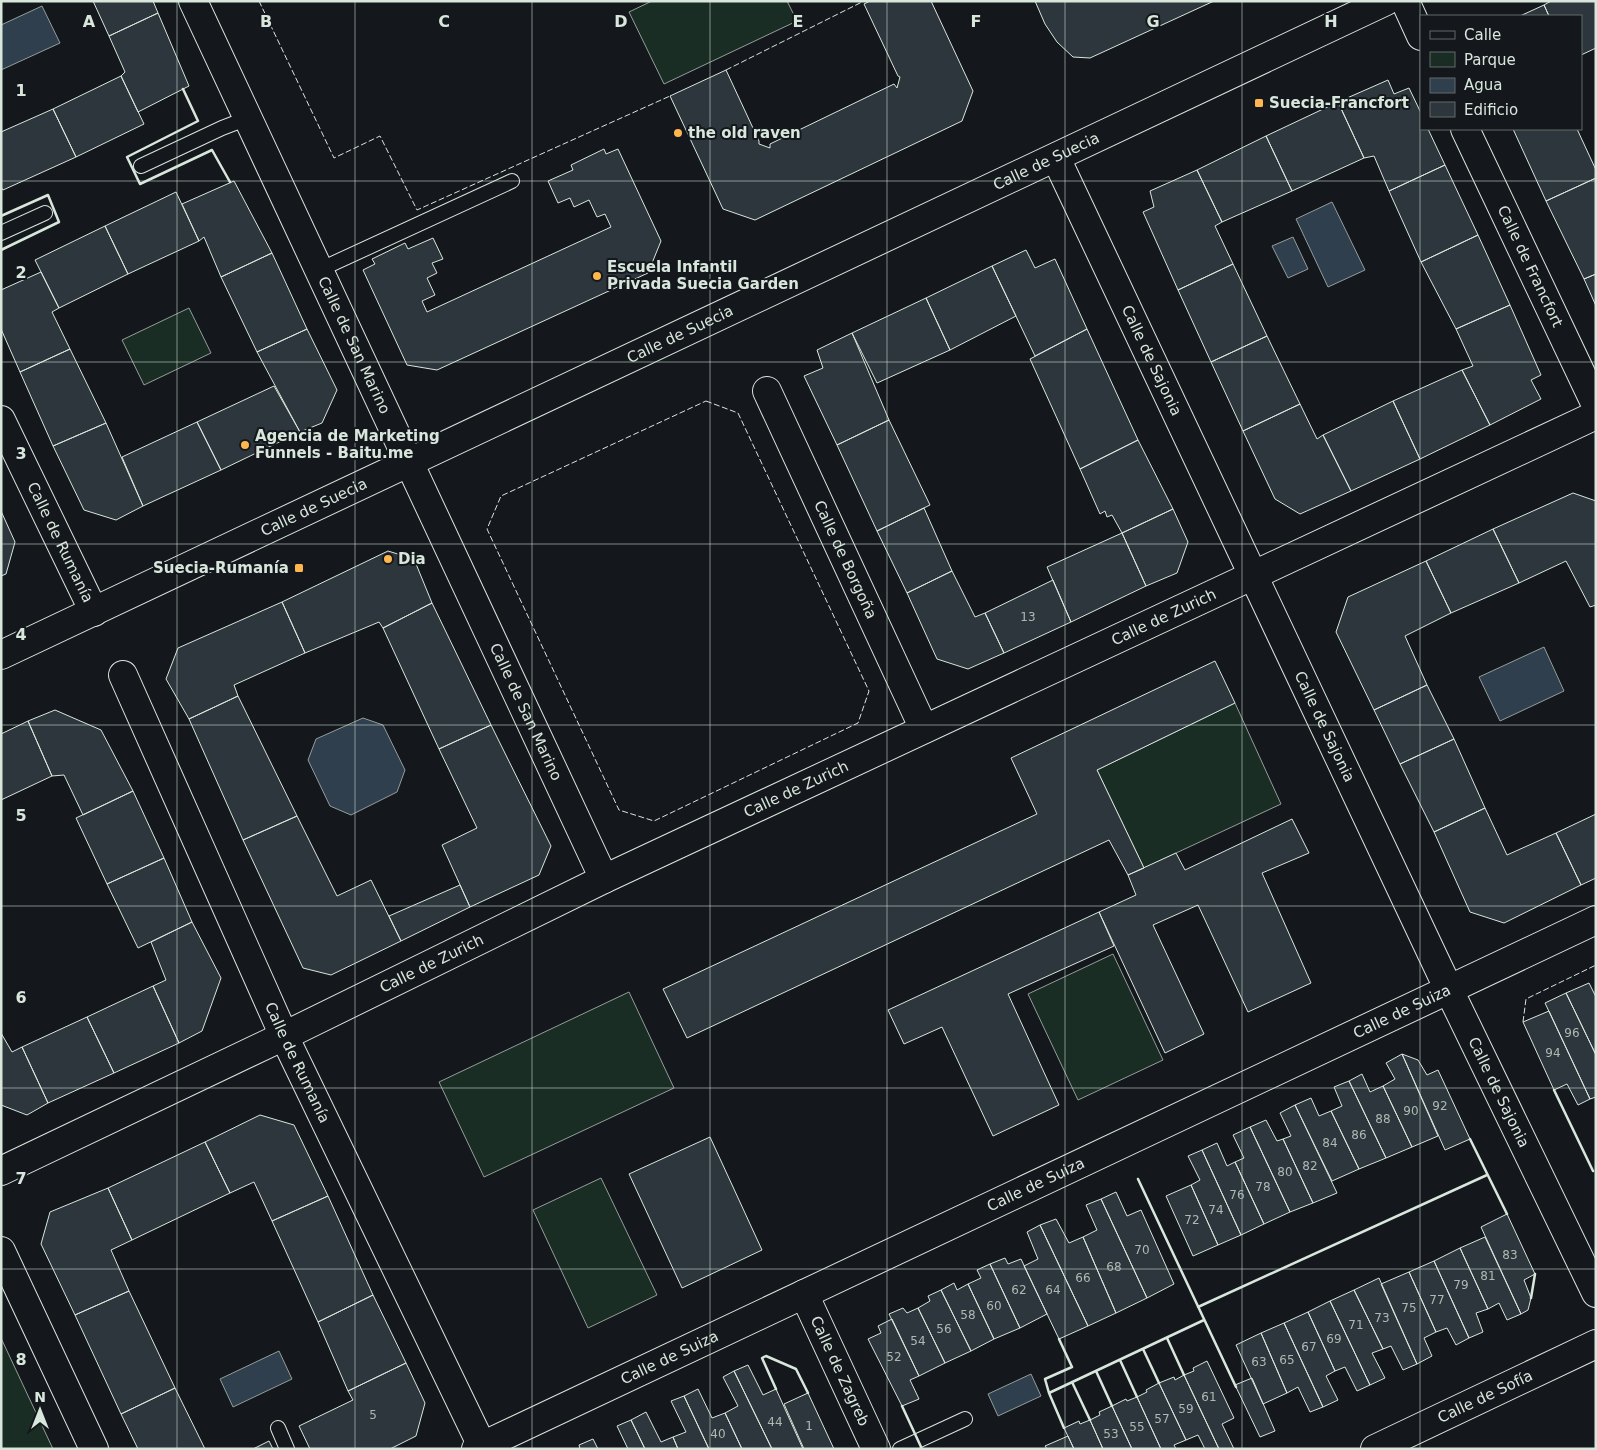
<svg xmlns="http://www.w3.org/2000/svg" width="1597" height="1450" font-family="'DejaVu Sans',sans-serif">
<rect width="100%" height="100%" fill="#14181c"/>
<path fill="#1a2d24" stroke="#939e99" d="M652,1h135l10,20 -133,63 -35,-72z
M189,308l22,45 -67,32 -22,-45z
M1235,703l46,101 -137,64 -47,-98z
M1113,954l50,106 -85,40 -50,-106z
M629,992l45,96 -190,89 -45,-95z
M601,1178l56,117 -69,33 -55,-118z
M1,1338l52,111h-52z"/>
<path fill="#2f3f4d" stroke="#939e99" d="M42,6l18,37 -59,27v-45z
M1332,202l33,68 -37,17 -32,-68z
M1293,237l15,32 -20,9 -16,-32z
M1544,647l20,44 -64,30 -21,-44z
M363,718l20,7 22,45 -8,22 -46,23 -21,-9 -22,-46 8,-21z
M279,1351l13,28 -59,28 -13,-28z
M1031,1374l10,22 -43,20 -10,-22z"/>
<path fill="#2c363c" stroke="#d8e6dc" d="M93,1h60l5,12 -49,23z
M870,1h61l42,90 -11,30 -207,99 -32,-11 -53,-113 56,-26 33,71v3l11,4v-4l124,-60 3,4 3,-11 -2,-1 -34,-72z
M1035,1h179l-124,57 -17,-1 -16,-15 -12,-18z
M1551,1h45v47l-15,7v-39h-32l-5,-11z
M1544,5l5,11h-29z
M158,13l31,73 -51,26 -17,-36 4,-4 -16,-36z
M121,76l23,48 -68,33 -23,-48z
M1388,80l6,14 15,-6 12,25v16h7l17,36 -56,26 -15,-35 -10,2 -26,-56z
M1338,102l26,56 -72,33 -26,-55z
M53,109l23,48 -73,33 -2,-3v-55z
M1513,129h64l19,41v8l-50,23z
M1266,136l26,55 -70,31 -25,-52z
M604,149l2,5 12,-5 43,92 -13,32 -211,97 -30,-5 -44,-95 12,-6 -3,-5 33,-16 3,6 25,-11 10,21 -11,4 5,10 -10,5 8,17 -13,6 5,11 184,-85 -6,-13 -8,3 -8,-17 -15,7 -4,-9 -12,5 -10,-22 25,-11 -2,-5z
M1445,165l33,70 -57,27 -32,-71z
M1197,170l25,52 -7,4 18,38 -55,26 -35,-78 11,-5 -4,-16z
M1596,178v96l-12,5 -38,-78z
M234,181l38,72 -51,24 -17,-40 -5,4 -17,-37z
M176,192l23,49 -71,33 -23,-48z
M105,226l23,48 -69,34 -24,-48z
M1478,235l32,70 -54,24 -35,-67z
M1026,250l9,18 20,-9 32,70 -52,27 -43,-90z
M272,253l35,76 -50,23 -36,-75z
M1233,264l34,72 -56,26 -33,-72z
M992,266l24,50 -66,34 -24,-52z
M41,272l18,36 -7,4 18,37 -50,23 -19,-43v-39z
M1596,274v32l-12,-27z
M926,298l24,52 -73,33 -25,-50z
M1510,305l31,70 -10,5 10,19 -51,26 -28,-55 11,-4 -17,-37z
M307,329l30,61 -15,33 -22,9 -43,-80z
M1087,329l51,111 -58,29 -50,-110z
M852,333l37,87 -52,25 -33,-69 19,-8 -6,-18z
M1267,336l33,68 -57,27 -32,-69z
M70,349l36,74 -53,23 -33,-74z
M1462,370l28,55 -70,34 -27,-58z
M274,386l26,46 -79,38 -24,-48z
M1393,401l27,58 -69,32 -28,-56z
M1300,404l17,35 6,-4 28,56 -51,23 -25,-15 -32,-68z
M889,420l41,85 -53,26 -40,-86z
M197,422l24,48 -78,36 -21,-49z
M106,423l37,83 -27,14 -32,-10 -31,-64z
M1138,440l35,69 -51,24 -10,-18 -5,2 -2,-6 -5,3 -20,-45z
M1573,493l23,8v104l-6,2 -24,-46 -47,22 -26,-54z
M924,508l28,63 -45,22 -30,-62z
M1173,509l15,33 -11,31 -31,13 -24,-53z
M1,511l14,31 -9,32 -5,2z
M1493,529l26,54 -68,30 -25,-52z
M1122,533l24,53 -75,36 -24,-55z
M388,551l26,8 18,44 -49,25 -4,-6 -74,31 -23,-51z
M1426,561l25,52 -46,23 22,49 -53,25 -38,-78 12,-35z
M952,571l23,46 10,-4 19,40 -36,16 -31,-10 -30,-66z
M1053,580l18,42 -67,31 -19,-40z
M282,602l23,51 -71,32 4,11 -49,23 -23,-40 12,-31z
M432,603l59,122 -52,24 -56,-121z
M1215,661l20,42 -138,67 47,98 -16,7 -19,-35 -422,198 -24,-49 374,-175 -26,-56z
M1427,685l27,54 -54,25 -26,-54z
M238,696l59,120 -54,24 -54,-121z
M55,710l46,20 32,61 -50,24 -19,-40 -12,1 -24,-55z
M28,721l24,55 -51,24v-66z
M491,725l60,121 -12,29 -69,32 -28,-62 35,-17 -38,-79z
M1454,739l31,69 -51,24 -34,-68z
M133,791l31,67 -57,26 -31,-66z
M1485,808l22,47 49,-22 25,52 -77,38 -34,-11 -36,-80z
M1596,814v64l-15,7 -25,-52z
M297,816l40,80 34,-16 30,61 -70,34 -28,-7 -60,-128z
M1292,819l17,34 -47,20 49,110 -63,29 -50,-107 -45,20 51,109 -39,19 -66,-141 37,-17 -8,-20 48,-22 9,17z
M164,858l28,64 -54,26 -31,-64z
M460,885l10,22 -69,34 -12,-25z
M1099,912l15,34 -106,48 51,111 -66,31 -51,-109 -38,17 -16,-34z
M192,922l29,56 -19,53 -23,12 -26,-57 13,-6 -15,-38z
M1589,983l7,14v58l-30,-62z
M153,986l26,57 -65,30 -27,-56z
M1566,993l30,62v42l-6,2 -45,-96z
M1549,1011l41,88 -12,6 -11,-21 -13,6 -31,-68z
M87,1017l27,56 -66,30 -26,-56z
M1,1033l11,19 10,-5 26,56 -21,12 -26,-10z
M1402,1054l36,82 -26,11 -29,-61 12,-7 -9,-16z
M1402,1054l16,6 9,15 11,-5 32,69 -25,11z
M1362,1074l8,18 13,-6 29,61 -26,11 -37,-77z
M1349,1081l37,77 -27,11 -28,-58 11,-5 -8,-19z
M1311,1098l8,18 12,-5 28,58 -27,12 -37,-76z
M1295,1105l42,88 -24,10 -30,-64 8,-3 -11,-23z
M260,1115l34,10 34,71 -56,25 -18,-39 -24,11 -25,-51z
M1266,1120l11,21 6,-2 30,64 -23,9 -40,-85z
M1250,1127l40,85 -26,12 -29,-62 9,-4 -11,-23z
M710,1137l52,113 -80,38 -53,-114z
M205,1142l25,51 -98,47 -24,-52z
M1217,1143l10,23 8,-4 29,62 -23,11 -39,-85z
M1202,1150l39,85 -23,10 -27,-60 9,-5 -12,-24z
M1191,1185l27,60 -25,11 -27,-60z
M108,1188l24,52 -21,10 18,41 -54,24 -34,-71 9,-32z
M1116,1192l11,24 14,-6 33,74 -27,14 -46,-99z
M328,1196l45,99 -55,27 -46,-101z
M1101,1199l46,99 -31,15 -33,-76 14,-7 -11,-25z
M1507,1214l28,60 -11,6 7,18 -3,12 -7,4 -40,-87z
M1056,1219l13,24 14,-6 33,76 -28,13 -48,-101z
M1040,1225l48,101 -29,13 -35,-73 14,-7 -11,-27z
M1485,1237l36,77 -14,6 -8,-17 -11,6 -28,-61z
M1460,1248l28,61 -12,4 7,19 -14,6 -35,-77z
M1005,1258l3,6 13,-5 26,55 -27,14 -30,-64z
M1434,1261l35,77 -13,7 -9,-17 -11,4 -27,-60z
M990,1264l30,64 -26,11 -26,-55 13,-6 -4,-8z
M1409,1272l27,60 -12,6 8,18 -15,8 -36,-80z
M1379,1278l38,86 -14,6 -12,-24 -8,3 -29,-59z
M954,1283l3,7 11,-6 26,55 -23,12 -30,-61z
M941,1290l30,61 -26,12 -27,-55 12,-7 -2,-5z
M1354,1290l29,59 -11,4 13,25 -15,7 -40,-84z
M129,1291l46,97 -54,26 -46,-99z
M373,1295l33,68 -58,28 -30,-69z
M1330,1301l40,84 -13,6 -12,-24 -10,4 -27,-59z
M903,1308l4,5 11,-5 27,55 -26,13 -30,-62z
M1308,1312l27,59 -9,5 12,24 -15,7 -39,-84z
M892,1319l27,57 -9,4 9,19 -17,7 -34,-67 13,-6 -3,-7z
M1284,1323l39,84 -13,5 -12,-25 -11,6 -26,-60z
M1261,1333l26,60 -24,11 -27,-59z
M1207,1361l27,57 -12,6 12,25h-15l-35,-74 10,-4 -1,-3z
M406,1363l19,40 -9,33 -26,13h-80l-11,-23 54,-26 -5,-9z
M748,1365l15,30 13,-6 27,60h-31l-38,-78z
M734,1371l38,78h-30l-17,-36 13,-7 -15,-29z
M1184,1375l35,74h-14l-7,-14 -12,5 -27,-57 15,-6 1,3z
M1252,1378l23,53 -15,6 -25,-52z
M1159,1383l27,57 -12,5 2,4h-15l-24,-52 10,-5 -1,-2z
M175,1388l30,61h-67l-17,-35z
M698,1389l14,29 13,-5 17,36h-33l-25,-53z
M808,1393l26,56h-30l-20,-45z
M684,1396l25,53h-31l-5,-12 13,-5 -15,-31z
M1137,1397l24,52h-29l-20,-43 14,-7 1,2z
M1112,1406l20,43h-29l-13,-29 10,-5 -1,-3z
M646,1412l15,30 12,-5 5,12h-33l-14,-29z
M631,1420l14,29h-17l-11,-23z
M1090,1420l13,29h-29l-10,-21 15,-7 1,3z
M1068,1436l6,13h-27l-2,-3z
M593,1439l5,10h-18l-1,-4z
M269,1441l4,8h-20z"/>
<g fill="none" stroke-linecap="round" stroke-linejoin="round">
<defs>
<path id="service" d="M141,166l81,-38 26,-10
M1,233l44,-20
M319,270l193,-89
M278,1428l9,21
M900,1449l65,-30"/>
<g id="minor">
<path id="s1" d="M193,1l411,878"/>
<path d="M1405,1l16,35"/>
<path id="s2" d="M1465,129l131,276"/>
<path id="s3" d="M1056,158l393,832 147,303"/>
<path id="s4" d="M767,391l157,338"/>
<path id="s5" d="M1,420l93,192"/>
<path id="s6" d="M123,675l161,361 198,410"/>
<path id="s7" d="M1,1171l283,-135 320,-157 992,-464"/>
<path d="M1,1251l93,198"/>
<path id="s8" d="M804,1294l72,155"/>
<path id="s9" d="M476,1449l1120,-529"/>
<path id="s10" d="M1375,1449l221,-105"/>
</g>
<g id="tertiary">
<path id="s11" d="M1,655l1385,-654"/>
</g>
</defs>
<use href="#service" stroke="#d8e6dc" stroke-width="16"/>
<use href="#minor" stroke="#d8e6dc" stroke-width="30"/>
<use href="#tertiary" stroke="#d8e6dc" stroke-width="30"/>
<use href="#service" stroke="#14181c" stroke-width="14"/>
<use href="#minor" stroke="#14181c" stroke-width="28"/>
<use href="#tertiary" stroke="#14181c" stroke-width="28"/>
<path stroke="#d8e6dc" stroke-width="1" stroke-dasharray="6 2.5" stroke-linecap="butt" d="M259,1l75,157 46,-22 37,74 253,-114
M726,70l138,-69
M706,401l32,12 131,278 -11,32 -204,98 -35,-11 -132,-281 14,-33z
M1523,1022l3,-23 70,-34"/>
<path stroke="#d8e6dc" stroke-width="2.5" d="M183,89l15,32 -71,36 13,27 72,-34 18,32
M1,216l47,-21 11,27 -58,28
M1554,1090l39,81
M1470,1139l37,75
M1138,1179l98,208
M1531,1298l4,-24
M1198,1307l289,-132
M1167,1338l17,37
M1059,1339l13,28 -27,12 4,14 15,35
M1143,1349l16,34
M1120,1360l17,37
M1096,1371l16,35
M1072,1382l18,38
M776,1389l-14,-31 4,-2 30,13 12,24
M1049,1393l155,-73
M902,1406l20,43"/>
</g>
<path fill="none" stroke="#d8e6dc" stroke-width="1" stroke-opacity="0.55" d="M177,1v1448M355,1v1448M532,1v1448M710,1v1448M887,1v1448M1065,1v1448M1242,1v1448M1420,1v1448M1,181h1595M1,362h1595M1,544h1595M1,725h1595M1,906h1595M1,1088h1595M1,1269h1595"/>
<g fill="#ffb74d" stroke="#14181c" stroke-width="2">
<rect x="1254" y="98" width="10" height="10" rx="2.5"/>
<circle cx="678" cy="133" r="5"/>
<circle cx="597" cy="276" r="5"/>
<circle cx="245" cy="445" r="5"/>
<circle cx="388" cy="559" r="5"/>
<rect x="294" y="563" width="10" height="10" rx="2.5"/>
</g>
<g text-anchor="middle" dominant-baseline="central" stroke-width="4" stroke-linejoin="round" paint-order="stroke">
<g font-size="12" fill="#adbab4">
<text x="1028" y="617">13</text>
<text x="1572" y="1033">96</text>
<text x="1553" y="1053">94</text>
<text x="1440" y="1106">92</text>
<text x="1411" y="1111">90</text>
<text x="1383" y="1119">88</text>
<text x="1359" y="1135">86</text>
<text x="1330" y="1143">84</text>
<text x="1310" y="1166">82</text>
<text x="1285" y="1172">80</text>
<text x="1263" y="1187">78</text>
<text x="1237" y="1195">76</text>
<text x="1216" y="1210">74</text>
<text x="1192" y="1220">72</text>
<text x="1142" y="1250">70</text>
<text x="1510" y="1255">83</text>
<text x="1114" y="1267">68</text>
<text x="1488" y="1276">81</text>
<text x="1083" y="1278">66</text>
<text x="1461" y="1285">79</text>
<text x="1019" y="1290">62</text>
<text x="1053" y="1290">64</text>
<text x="1437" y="1300">77</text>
<text x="994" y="1306">60</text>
<text x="1409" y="1308">75</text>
<text x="968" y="1315">58</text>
<text x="1382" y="1318">73</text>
<text x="1356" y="1325">71</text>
<text x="944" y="1329">56</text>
<text x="1334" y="1339">69</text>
<text x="918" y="1341">54</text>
<text x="1309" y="1347">67</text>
<text x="894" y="1357">52</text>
<text x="1287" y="1360">65</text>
<text x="1259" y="1362">63</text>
<text x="1209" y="1397">61</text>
<text x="1186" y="1409">59</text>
<text x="373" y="1415">5</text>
<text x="1162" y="1419">57</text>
<text x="775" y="1422">44</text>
<text x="809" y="1426">1</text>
<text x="1137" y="1427">55</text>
<text x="718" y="1434">40</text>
<text x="1111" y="1434">53</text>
</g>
<g font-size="15" font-weight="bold" fill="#d8e6dc" stroke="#14181c" text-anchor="start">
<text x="1269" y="103">Suecia-Francfort</text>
<text x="688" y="133">the old raven</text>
<text x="607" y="267">Escuela Infantil<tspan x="607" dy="17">Privada Suecia Garden</tspan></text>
<text x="255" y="436">Agencia de Marketing<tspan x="255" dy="17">Funnels - Baitu.me</tspan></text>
<text x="398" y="559">Dia</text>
<text x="289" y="568" text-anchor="end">Suecia-Rumanía</text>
</g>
<g font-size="15" fill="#d8e6dc" stroke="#14181c">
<text stroke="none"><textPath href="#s11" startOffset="1156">Calle de Suecia</textPath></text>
<text stroke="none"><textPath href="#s2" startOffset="152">Calle de Francfort</textPath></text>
<text stroke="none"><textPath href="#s11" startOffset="751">Calle de Suecia</textPath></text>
<text stroke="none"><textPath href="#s1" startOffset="380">Calle de San Marino</textPath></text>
<text stroke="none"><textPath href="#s3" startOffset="224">Calle de Sajonia</textPath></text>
<text stroke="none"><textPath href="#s11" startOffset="346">Calle de Suecia</textPath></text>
<text stroke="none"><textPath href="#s5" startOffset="136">Calle de Rumanía</textPath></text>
<text stroke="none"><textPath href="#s4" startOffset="186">Calle de Borgoña</textPath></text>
<text stroke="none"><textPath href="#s7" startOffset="1288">Calle de Zurich</textPath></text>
<text stroke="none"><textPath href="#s1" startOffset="785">Calle de San Marino</textPath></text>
<text stroke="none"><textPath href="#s3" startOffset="629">Calle de Sajonia</textPath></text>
<text stroke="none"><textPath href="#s7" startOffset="882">Calle de Zurich</textPath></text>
<text stroke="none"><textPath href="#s7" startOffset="478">Calle de Zurich</textPath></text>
<text stroke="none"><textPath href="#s9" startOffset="1024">Calle de Suiza</textPath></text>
<text stroke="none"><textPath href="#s6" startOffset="425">Calle de Rumanía</textPath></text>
<text stroke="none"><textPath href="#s3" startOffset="1034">Calle de Sajonia</textPath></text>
<text stroke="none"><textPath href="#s9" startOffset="619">Calle de Suiza</textPath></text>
<text stroke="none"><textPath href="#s9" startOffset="214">Calle de Suiza</textPath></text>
<text stroke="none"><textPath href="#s8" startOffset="85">Calle de Zagreb</textPath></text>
<text stroke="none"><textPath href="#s10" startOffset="122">Calle de Sofía</textPath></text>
</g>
</g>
<g font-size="16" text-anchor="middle" font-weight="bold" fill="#d8e6dc" stroke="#14181c" stroke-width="4" stroke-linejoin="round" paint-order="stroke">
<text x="89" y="27">A</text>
<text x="266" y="27">B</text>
<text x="444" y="27">C</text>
<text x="621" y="27">D</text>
<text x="798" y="27">E</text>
<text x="976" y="27">F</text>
<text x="1153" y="27">G</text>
<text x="1331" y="27">H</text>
<text x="21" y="96">1</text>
<text x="21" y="278">2</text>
<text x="21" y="459">3</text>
<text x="21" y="640">4</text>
<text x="21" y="821">5</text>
<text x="21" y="1003">6</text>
<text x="21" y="1184">7</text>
<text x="21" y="1365">8</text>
</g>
<rect width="1597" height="1450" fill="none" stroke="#d8e6dc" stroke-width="5"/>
<rect x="1420" y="15" width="162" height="115" fill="#14181c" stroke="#626a69"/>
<rect x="1430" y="31" width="25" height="8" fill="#14181c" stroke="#626a69"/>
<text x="1464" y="40" font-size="15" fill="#d8e6dc">Calle</text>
<rect x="1430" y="52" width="25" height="15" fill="#1a2d24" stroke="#626a69"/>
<text x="1464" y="65" font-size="15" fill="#d8e6dc">Parque</text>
<rect x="1430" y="78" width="25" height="15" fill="#2f3f4d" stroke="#626a69"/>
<text x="1464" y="90" font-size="15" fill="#d8e6dc">Agua</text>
<rect x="1430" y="102" width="25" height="15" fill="#2c363c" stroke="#626a69"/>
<text x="1464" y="115" font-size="15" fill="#d8e6dc">Edificio</text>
<g transform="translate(40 1410)" stroke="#14181c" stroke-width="4" paint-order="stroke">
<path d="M0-4L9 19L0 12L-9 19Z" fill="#d8e6dc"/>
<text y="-8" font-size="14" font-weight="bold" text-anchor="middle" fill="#d8e6dc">N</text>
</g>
</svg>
